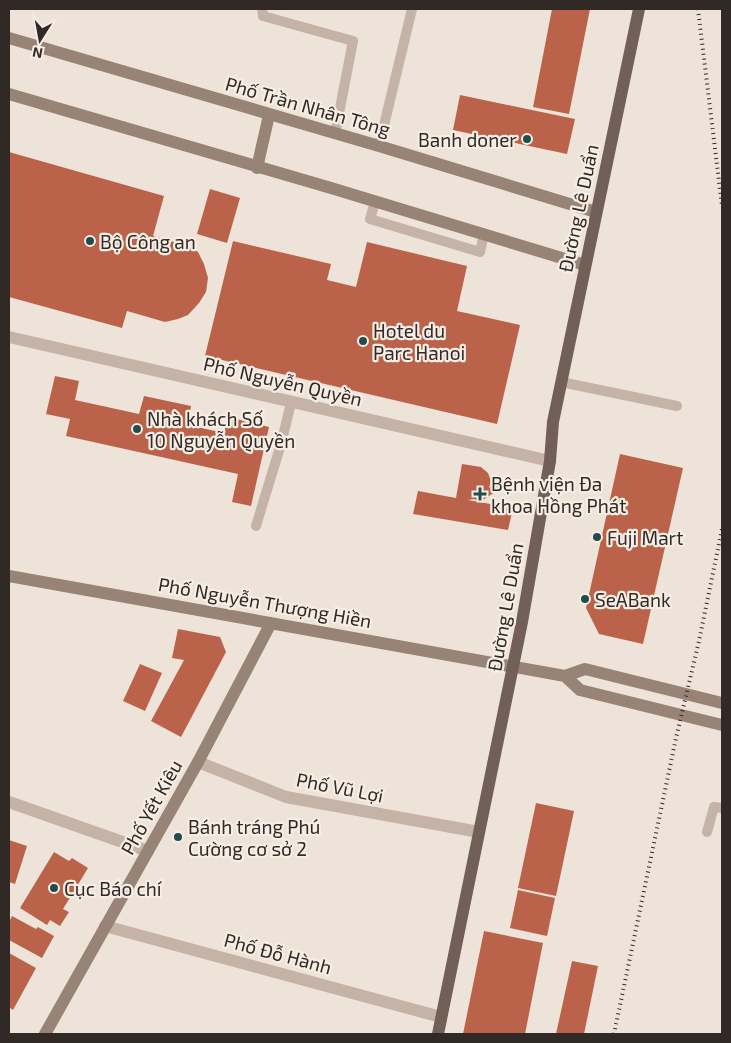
<svg xmlns="http://www.w3.org/2000/svg" width="731" height="1043" font-family="'Exo 2',sans-serif">
<rect width="100%" height="100%" fill="#eee3d8"/>
<path fill="#ba634a" d="M552,9h38l-21,105 -36,-7z
M460,95l115,24 -8,35 -114,-24z
M9,152l155,44 -11,40 35,10 10,6 6,12 4,14 -2,14 -7,11 -11,12 -10,4 -13,3 -38,-11 -5,17 -113,-31z
M210,189l30,9 -13,45 -30,-9z
M233,241l98,23 -4,16 29,7 11,-45 100,24 -10,45 63,14 -23,99 -292,-68z
M55,376l24,5 -4,19 64,14 5,-18 47,10 -3,19 36,8 4,-16 41,10 -18,79 -19,-4 6,-28 -172,-38 4,-17 -24,-5z
M620,454l63,14 -40,176 -44,-10 -13,-26z
M462,464l19,3 7,6 3,8 -2,7 7,-6 5,6 -21,14 -6,-3 -6,1 45,8 -5,22 -95,-16 5,-23 38,7z
M178,629l42,8 6,15 -45,85 -30,-16 33,-61 -12,-2z
M140,664l22,9 -17,38 -22,-10z
M536,803l38,8 -18,85 -38,-8z
M9,840l18,6 -12,38 -6,-2z
M54,852l15,9 3,-3 16,10 -25,41 6,3 -9,14 -10,-6 -3,5 -27,-17z
M518,890l37,8 -8,38 -37,-8z
M12,916l24,13 2,-2 16,9 -12,22 -33,-18v-18z
M484,931l59,12 -18,91h-62z
M9,953l27,15 -23,42 -4,-3z
M572,961l26,5 -14,68h-28z"/>
<g fill="none" stroke-linecap="round" stroke-linejoin="round">
<path stroke="#c4b3a6" stroke-width="10" d="M262,9l1,7 90,25 -18,93
M379,146l33,-137
M375,202l-5,17 110,33 4,-18
M561,382l116,24
M256,526l25,-82 10,-41
M707,832l7,-25 8,1"/>
<path stroke="#c4b3a6" stroke-width="12" d="M9,337l541,124
M198,762l88,35 193,35
M9,802l139,49
M105,926l336,91"/>
<path stroke="#988377" stroke-width="12" d="M9,38l370,108 217,66
M9,94l322,94 254,77
M257,168l12,-53
M9,576l556,100 15,14 142,35
M565,676l20,-7 137,34
M45,1034l153,-272 73,-139"/>
<path stroke="#726058" stroke-width="12" d="M438,1034l84,-412 28,-161 3,-39 86,-413"/>
<path stroke="#312926" stroke-width="4" stroke-dasharray="1 4" stroke-linecap="butt" d="M698,9l24,197
M614,1034l62,-296 23,-97 23,-112"/>
</g>
<g fill="#204c4e" stroke="#f6eee4" stroke-width="2">
<circle cx="527" cy="139" r="5"/>
<circle cx="90" cy="241" r="5"/>
<circle cx="363" cy="341" r="5"/>
<circle cx="137" cy="429" r="5"/>
<path d="M477.5 486.5h5v5h5v5h-5v5h-5v-5h-5v-5h5z"/>
<circle cx="597" cy="537" r="5"/>
<circle cx="585" cy="599" r="5"/>
<circle cx="178" cy="837" r="5"/>
<circle cx="54" cy="888" r="5"/>
</g>
<g text-anchor="middle" dominant-baseline="central" stroke-width="4.5" stroke-linejoin="round" paint-order="stroke">
<g font-size="19" fill="#312926" stroke="#f6eee4">
<text transform="translate(308 106) rotate(16)">Phố Trần Nhân Tông</text>
<text transform="translate(578 208) rotate(-78)">Đường Lê Duẩn</text>
<text transform="translate(283 381) rotate(13)">Phố Nguyễn Quyền</text>
<text transform="translate(265 602) rotate(10)">Phố Nguyễn Thượng Hiền</text>
<text transform="translate(505 607) rotate(-80)">Đường Lê Duẩn</text>
<text transform="translate(340 787) rotate(11)">Phố Vũ Lợi</text>
<text transform="translate(151 807) rotate(-61)">Phố Yết Kiêu</text>
<text transform="translate(278 953) rotate(15)">Phố Đỗ Hành</text>
</g>
<g font-size="19" fill="#312926" stroke="#f6eee4" text-anchor="start">
<text x="517" y="139" text-anchor="end">Banh doner</text>
<text x="100" y="241">Bộ Công an</text>
<text x="373" y="330">Hotel du<tspan x="373" dy="22">Parc Hanoi</tspan></text>
<text x="147" y="418">Nhà khách Số<tspan x="147" dy="22">10 Nguyễn Quyền</tspan></text>
<text x="491" y="483">Bệnh viện Đa<tspan x="491" dy="22">khoa Hồng Phát</tspan></text>
<text x="607" y="537">Fuji Mart</text>
<text x="595" y="599">SeABank</text>
<text x="188" y="826">Bánh tráng Phú<tspan x="188" dy="22">Cường cơ sở 2</tspan></text>
<text x="64" y="888">Cục Báo chí</text>
</g>
</g>
<rect width="731" height="1043" fill="none" stroke="#312926" stroke-width="20"/>
<g transform="translate(40 40) rotate(191)" stroke="#f6eee4" stroke-width="4" paint-order="stroke">
<path d="M0-4L9 19L0 12L-9 19Z" fill="#312926"/>
<text y="-8" font-size="14" font-weight="bold" text-anchor="middle" fill="#312926">N</text>
</g>
</svg>
